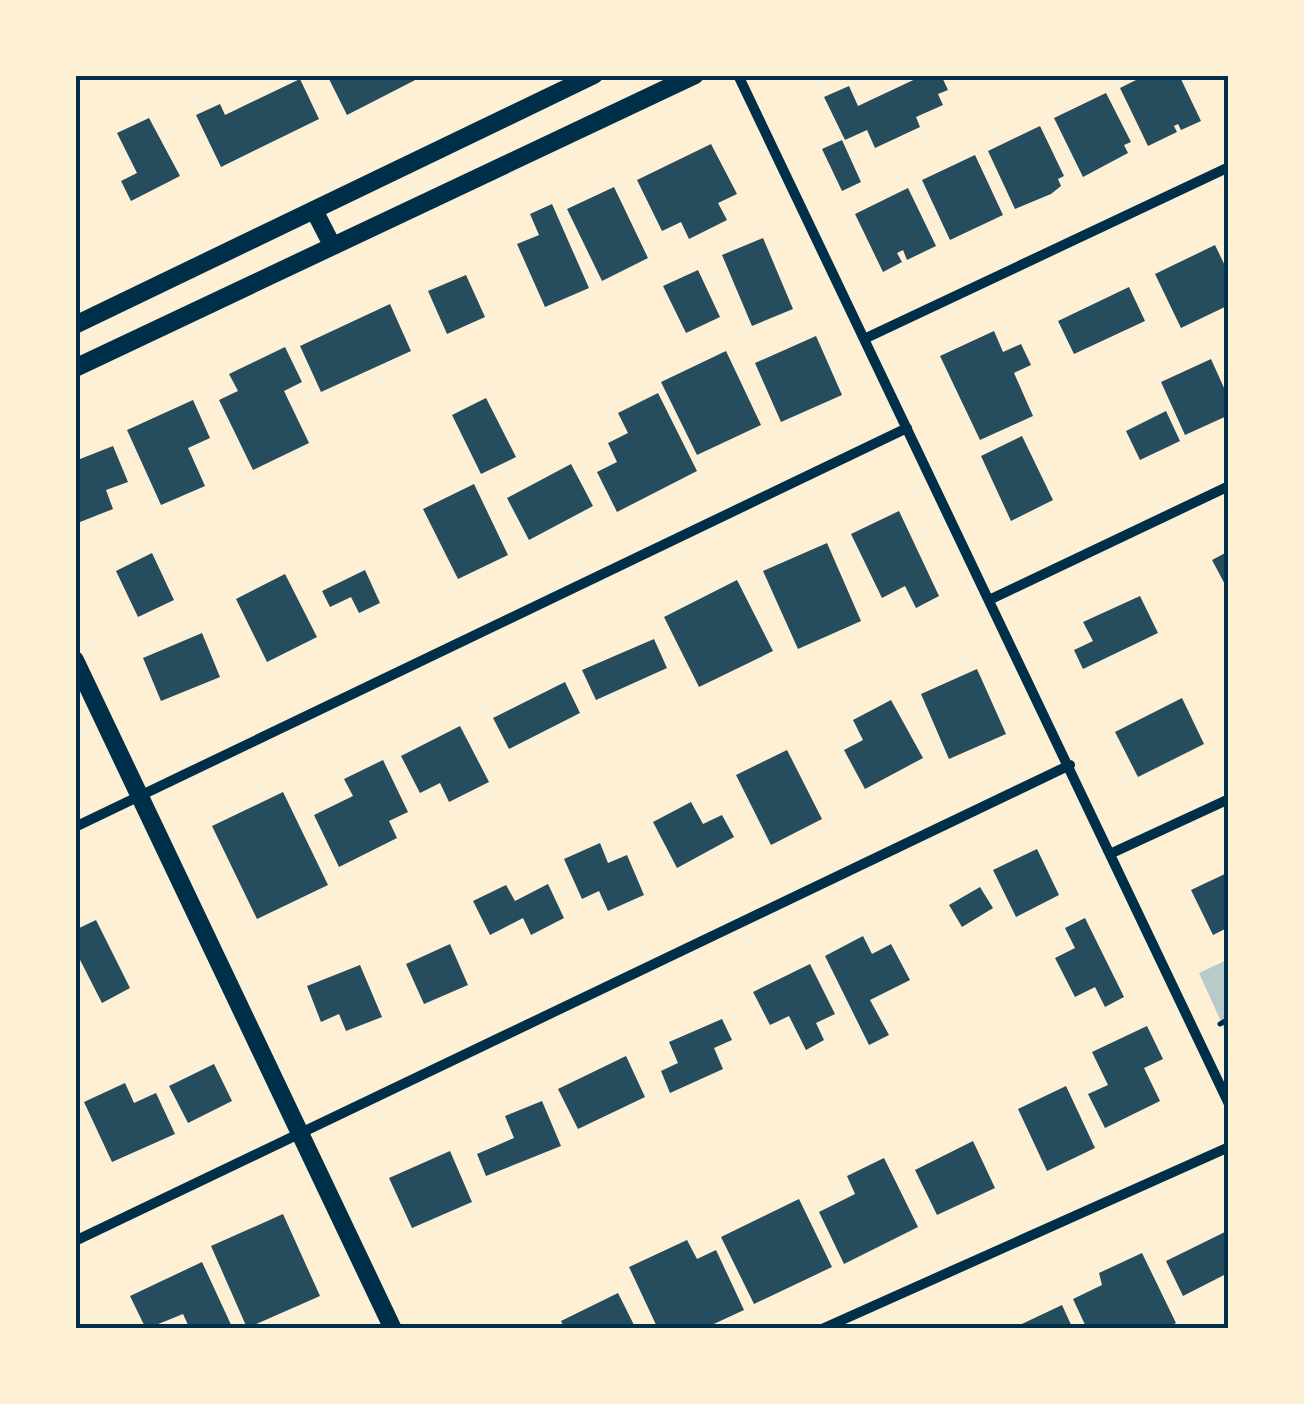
<svg xmlns="http://www.w3.org/2000/svg" width="1304" height="1404" font-family="'Source Sans 3',sans-serif">
<rect width="100%" height="100%" fill="#fdf0d5"/>
<path fill="#b9caca" d="M1229,959v80l-30,-66z"/>
<path fill="#264d5e" d="M327,75h98l-78,40z
M924,75h17l7,15 -10,4 5,11 -27,12 4,10 -45,21 -8,-18 -22,10 -21,-43 25,-11 9,20z
M1146,75h33l22,46 -20,9 -3,-6 -4,2 3,6 -29,14 -28,-58z
M300,79l19,40 -98,48 -25,-52 24,-11 5,11z
M1106,93l25,49 -7,3 4,8 -45,24 -29,-59z
M149,118l31,58 -49,25 -10,-20 16,-8 -20,-40z
M1040,126l24,50 -6,3 3,7 -10,8 -36,15 -27,-58z
M842,140l19,42 -19,9 -20,-42z
M711,144l26,50 -19,9 9,17 -38,19 -8,-17 -19,9 -25,-51z
M975,155l28,60 -53,25 -28,-60z
M614,187l34,71 -46,23 -35,-72z
M908,188l28,58 -29,14 -4,-10 -6,3 5,9 -19,10 -28,-58z
M552,204l37,84 -44,19 -28,-63 22,-9 -9,-21z
M763,238l30,71 -41,17 -30,-71z
M1215,245l14,29v31l-48,23 -26,-54z
M698,270l22,47 -34,16 -23,-47z
M466,275l19,42 -38,17 -19,-43z
M1129,287l16,34 -71,33 -16,-33z
M390,304l21,47 -90,41 -21,-46z
M994,331l9,21 18,-8 10,21 -17,8 19,43 -53,24 -40,-84z
M816,336l26,59 -61,27 -26,-59z
M285,347l17,35 -18,9 25,52 -56,27 -34,-70 19,-9 -9,-17z
M726,351l35,74 -64,30 -36,-73z
M1211,359l18,40v16l-44,20 -24,-53z
M658,393l39,78 -80,41 -20,-40 20,-10 -9,-19 20,-10 -10,-20z
M486,398l30,59 -35,17 -29,-59z
M193,400l17,38 -22,10 17,38 -44,19 -34,-75z
M1166,411l14,30 -40,19 -14,-29z
M1022,436l31,64 -42,21 -30,-65z
M113,446l15,36 -22,8 7,19 -38,15v-63z
M571,464l22,42 -64,34 -22,-42z
M474,484l34,71 -50,24 -35,-70z
M899,511l40,85 -23,12 -11,-22 -23,12 -31,-64z
M827,543l34,78 -63,28 -35,-78z
M1229,551v41l-17,-32z
M152,553l22,47 -36,17 -22,-46z
M365,570l15,33 -21,10 -8,-16 -21,10 -8,-16z
M285,574l32,63 -50,25 -31,-63z
M737,580l36,71 -74,36 -35,-70z
M1140,596l18,37 -75,36 -9,-19 19,-9 -10,-19z
M202,633l18,44 -59,24 -18,-43z
M654,639l13,29 -71,32 -14,-30z
M977,669l29,65 -57,25 -28,-65z
M565,682l15,31 -71,36 -16,-31z
M1182,698l22,46 -66,33 -23,-45z
M891,700l32,58 -58,31 -21,-39 19,-10 -10,-20z
M460,726l29,56 -40,20 -9,-19 -20,10 -19,-37z
M787,750l35,69 -51,26 -35,-70z
M383,760l25,52 -19,9 8,17 -58,29 -25,-52 39,-19 -9,-17z
M283,792l45,93 -71,34 -45,-93z
M691,802l12,22 19,-9 12,22 -57,31 -24,-46z
M600,843l8,20 19,-8 17,40 -36,16 -9,-20 -17,8 -18,-40z
M1037,849l22,46 -43,22 -23,-47z
M1229,872v55l-16,8 -22,-45z
M548,884l16,34 -33,17 -8,-17 -33,17 -17,-34 33,-16 9,16z
M980,887l13,21 -31,19 -13,-22z
M1085,918l39,79 -19,10 -10,-20 -20,10 -20,-39 20,-10 -10,-20z
M96,920l34,68 -28,15 -27,-53v-20z
M863,936l9,18 19,-10 19,36 -40,20 19,35 -20,10 -44,-89z
M450,944l18,41 -44,19 -18,-40z
M810,964l25,50 -19,9 8,17 -18,10 -17,-34 -19,9 -17,-33z
M360,965l22,52 -36,14 -7,-17 -18,8 -14,-36z
M722,1019l10,21 -18,8 9,21 -53,24 -9,-22 17,-8 -9,-21z
M1147,1026l16,33 -19,9 16,33 -55,27 -17,-34 20,-9 -16,-33z
M626,1056l19,41 -67,32 -20,-40z
M214,1064l18,37 -44,22 -19,-37z
M125,1083l9,20 22,-10 19,41 -63,28 -28,-60z
M1066,1086l29,62 -48,23 -29,-62z
M542,1101l19,45 -75,30 -9,-22 37,-16 -9,-22z
M973,1141l22,47 -58,27 -22,-45z
M450,1151l22,51 -60,26 -23,-50z
M884,1158l34,69 -74,37 -25,-52 36,-18 -8,-18z
M799,1199l33,68 -78,37 -33,-67z
M283,1214l37,82 -73,32 -36,-82z
M1229,1230v49l-3,-5 -43,22 -17,-35z
M687,1240l10,19 19,-9 28,60 -41,19h-45l-29,-62z
M1142,1253l34,70 -13,6h-76l-14,-30 29,-14 -3,-12z
M202,1262l31,67h-43l-7,-15 -37,15 -16,-33z
M618,1293l18,36h-71l-4,-8z
M1062,1305l11,24h-62z"/>
<g fill="none" stroke-linecap="round" stroke-linejoin="round">
<path stroke="#003049" stroke-width="5" d="M1220,1024l9,-5"/>
<path stroke="#003049" stroke-width="10" d="M738,75l491,1029
M864,339l365,-172
M989,600l240,-114
M75,827l832,-399
M1112,853l117,-54
M75,1241l995,-476
M822,1329l407,-182"/>
<path stroke="#003049" stroke-width="18" d="M314,210l18,35
M75,325l519,-250
M75,368l620,-293
M75,660l318,669"/>
</g>
<rect width="1304" height="1404" fill="none" stroke="#fdf0d5" stroke-width="155"/>
<rect x="78" y="78" width="1148" height="1248" fill="none" stroke="#003049" stroke-width="4"/>
</svg>
